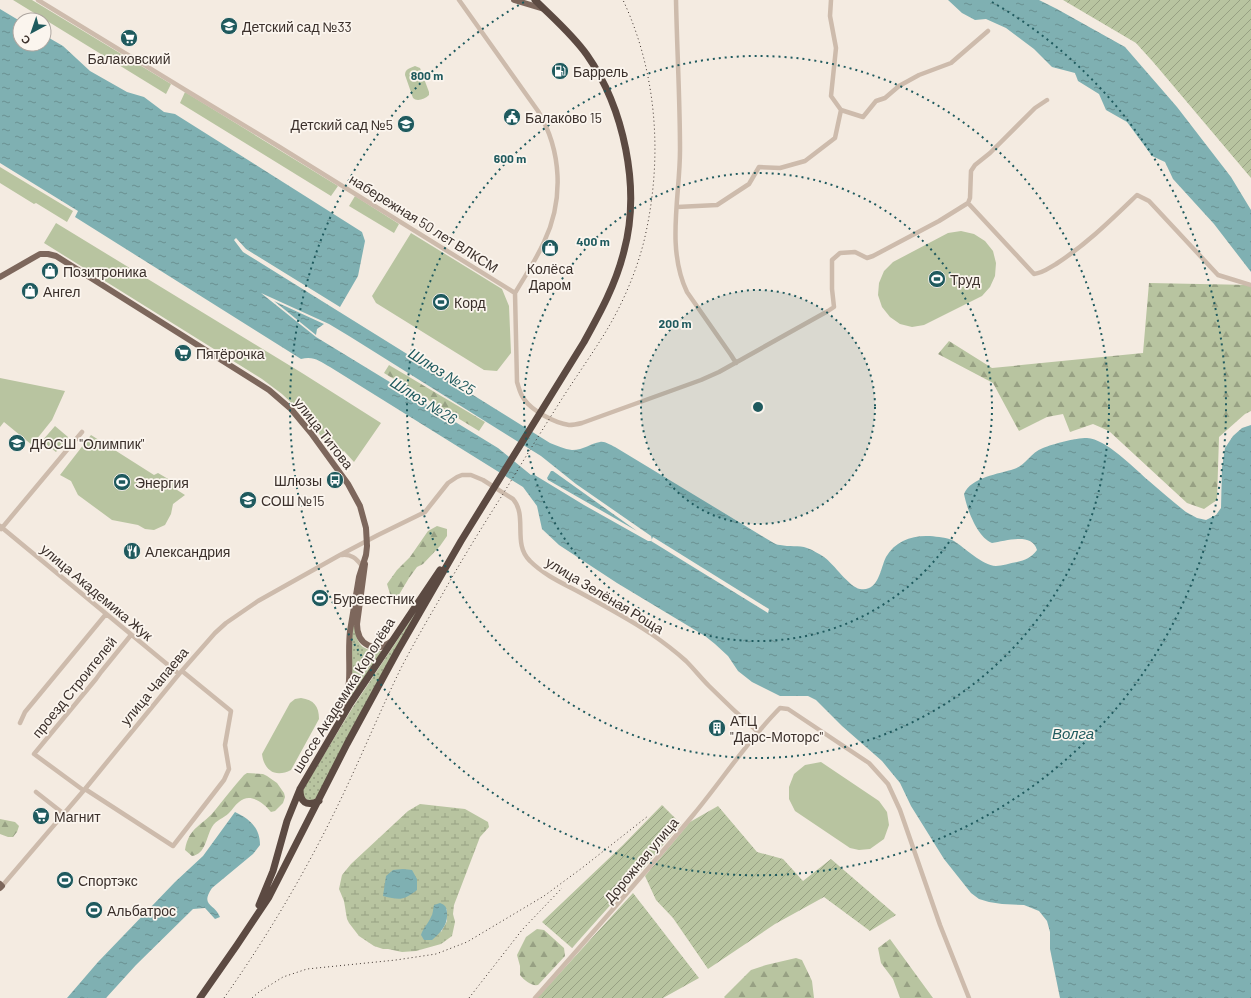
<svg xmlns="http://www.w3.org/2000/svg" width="1251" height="998" font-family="Barlow,sans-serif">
<defs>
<pattern id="grass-dots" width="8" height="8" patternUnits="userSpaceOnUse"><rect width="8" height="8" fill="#b8c4a0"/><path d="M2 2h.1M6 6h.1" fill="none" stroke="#97a083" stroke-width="1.8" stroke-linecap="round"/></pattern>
<pattern id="forest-firs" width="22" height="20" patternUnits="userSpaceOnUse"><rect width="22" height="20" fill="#b8c4a0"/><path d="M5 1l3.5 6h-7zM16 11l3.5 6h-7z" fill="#97a083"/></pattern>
<pattern id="wetland-marsh" width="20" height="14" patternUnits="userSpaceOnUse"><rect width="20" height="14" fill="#b8c4a0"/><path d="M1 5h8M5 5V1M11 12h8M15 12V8" fill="none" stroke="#97a083"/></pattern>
<pattern id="garden-furrows" width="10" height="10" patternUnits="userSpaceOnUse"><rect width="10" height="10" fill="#b8c4a0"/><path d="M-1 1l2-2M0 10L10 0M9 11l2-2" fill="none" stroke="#97a083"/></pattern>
<pattern id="water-ripples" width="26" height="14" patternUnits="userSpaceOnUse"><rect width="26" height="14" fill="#7fb0b2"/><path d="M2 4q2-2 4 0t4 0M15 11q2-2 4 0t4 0" fill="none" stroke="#699091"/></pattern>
</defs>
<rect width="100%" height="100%" fill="#f4ebe1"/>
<path fill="url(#grass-dots)" d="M432,588l-115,210c-5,3 -8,3 -13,0l-2,-7 51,-84z
M353,625l2,1c1,19 8,26 28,25l-34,49c3,-25 1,-50 4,-75z"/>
<path fill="url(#forest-firs)" d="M1149,283l102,2v126l-6,3 -26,23 -2,63 -13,9 -17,-6 -78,-72 -16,-7 -23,8 -7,-18 -16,3 -28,14 -26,-48 -55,-29 11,-13 43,27 151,-15z
M389,365l96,57 -6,9 -95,-58z
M437,526l10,3v7l-7,10 -17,18 -6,3 -8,11 -12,20 -4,1 -3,-5 -3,-10 10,-14 13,-13 18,-26z
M247,773l16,1 4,2 10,7 7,10 1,4 -2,6 -8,8 -4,1c-7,-9 -21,-20 -32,-10 -4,3 -7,8 -10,11 -6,6 -12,6 -17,14 -6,10 -6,27 -20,29l-7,-6c4,-24 18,-24 31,-41 9,-11 18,-23 28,-34z
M0,819l15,3 4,4 -2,6 -4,5h-5l-8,-3z
M537,929l7,1 20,18 1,8 -27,29c-7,1 -13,-4 -18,-10v-9l-3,-11 9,-18z
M890,939l43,59h-33l-7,-19 -12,-16 -3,-15z
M796,958l6,2 10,21 2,17h-89l-1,-1 27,-27 15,-5z"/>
<path fill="url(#wetland-marsh)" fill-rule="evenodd" d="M420,804l45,5 23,13 1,5 -9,10 -26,68 -1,9 2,8 -3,14 -11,8 -25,7 -14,1 -14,-3h-5l-9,-3 -15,-10 -10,-13 -2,-4 -3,-18 -5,-12 3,-14 9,-11 57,-53zM447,909v12l-6,11 -9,-17z"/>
<path fill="#b8c4a0" d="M13,0h19l139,84 -5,10z
M415,66l5,2 9,24v3c-4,4 -12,7 -16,3l-8,-23c0,-6 5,-7 10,-9z
M185,92l153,94 -7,10 -151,-93z
M0,167l73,44 -6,11 -31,-19 -2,1 -34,-21z
M355,196l44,28 -5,9 -45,-27z
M56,223l246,150 79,50 -27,39 -10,-11 -7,4 -39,-46 -16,-15 -20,-15 -218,-136z
M961,231l13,3 11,7 8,10 3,12 -1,13 -5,11 -8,9 -58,29 -12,2 -12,-3 -10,-7 -8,-10 -4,-12 1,-12 5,-12 9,-9 55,-29z
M411,233l91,56 7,17 2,47 -14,18 -13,-1 -108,-67 -4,-7z
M0,378l65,13 -13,29 -20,25 -28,-23 -4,5z
M55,426l13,11 -12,15 -14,-11z
M91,435l63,40 4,-2 17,10 -1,5 11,7 -12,9 -2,10 -6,11 -11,5 -9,-1 -7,-4 -26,-5 -34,-25 -7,-14 -11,-6z
M301,698c13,2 18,8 18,21l-28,51c-15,8 -27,1 -29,-16l28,-51 5,-4z
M821,762l58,39 8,11 2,13 -5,14 -14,10 -11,1 -9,-2 -55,-37 -6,-12v-12l5,-13 11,-9z"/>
<path fill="url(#garden-furrows)" d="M1063,0h188v178l-97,-115 -18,-20z
M662,805l19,19 -41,48 -68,76 -30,-26 81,-77z
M718,806l39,46 26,7 20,22 28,-22 65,56 -26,16 -46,-34 -49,27 -67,45 -35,-51 -17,-18 -11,-24 45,-54z
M633,893l66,85 -36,20h-126z"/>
<path fill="url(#water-ripples)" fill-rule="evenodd" d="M948,0h91l18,9 68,38 52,60 54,70 20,33v62l-37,-48 -41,-45 -8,-17 -13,-6 -25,-34 -21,-12 -7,-16 -21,-13 -3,-8 -23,-6 -18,-18 -28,-21 -20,-9 -11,1 -13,-7z
M0,9l20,12v23h24v-9l19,11 27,25 37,21 17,5 20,15 11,2 187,118 3,9 -7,35 -18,31 -94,-58 -10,-11 -2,2 9,12 307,191c8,3 14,6 22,7 12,0 19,-7 28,-8 5,-1 10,3 15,5l157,95c2,1 5,3 8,3 9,2 19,0 27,3 6,2 12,6 17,9 10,7 25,30 36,32 19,3 20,-20 26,-32 9,-16 26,-22 44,-21 8,1 17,1 24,5 11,7 28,24 42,25 6,0 14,-3 21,-4 8,-2 14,-4 20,-12 -5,-18 -31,-9 -45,-7 -15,-6 -25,-34 -28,-49 7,-17 35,-20 50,-25 11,-3 16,-16 29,-21 10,-4 32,-10 44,-10 19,1 47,30 62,43 12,10 24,21 37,31l11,6 9,2 10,-5 5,-7 1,-40 3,-20 8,-12 9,-8 9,-3v573h-191l-10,-49v-17l-3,-11 -8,-10 -15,-6 -22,-1 -13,-2 -10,-3 -8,-6 -27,-34 -33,-53 -11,-23 -18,-22 -40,-35 -26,-26 -8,-4h-28l-28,-14 -14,-11 -10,-15 -13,-12 -10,-8 -88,-53 -58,-38 -17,-16 -5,-23 -14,-19 -193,-120c-11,-6 -16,-11 -29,-8l-226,-142 3,-6 -78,-48zM261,293l68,31 20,12 192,120 35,28 75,52 1,4 -1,1h-3l-64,-36 -51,-31 -2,1 -33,-27 -182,-111z
M274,301l50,23 -7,5 -1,6z
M551,471h2l84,60 -89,-51 -1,-2z
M235,812c15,7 25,16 25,33l-7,9 -41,34c-12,18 2,15 8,29l-5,2 -10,-11 -12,1 -57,56 -30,33h-39l31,-36 77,-80 28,-26z
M403,869l9,1 5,9v11c-14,11 -17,10 -34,6l3,-20 7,-6z
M440,903c5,2 7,4 7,10 1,12 -6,19 -15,27h-8l-3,-5c2,-7 7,-11 10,-18 2,-3 2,-8 3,-12z"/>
<path fill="#f4ebe1" d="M653,537l116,72 -1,4 -117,-72z"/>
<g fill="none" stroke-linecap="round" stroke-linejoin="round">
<path stroke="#cdbbac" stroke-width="4.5" d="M38,0l149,91 91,55 237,147c10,-17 21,-33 29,-51 20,-42 18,-91 -6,-131l-79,-111
M676,0c1,50 4,100 4,150 0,47 -14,98 7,142l44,63 5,8
M831,0l-1,16 6,32 -5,48 10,14
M968,203l66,71c9,-1 15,-6 22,-10 31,-20 56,-45 81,-69l12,6 69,74 33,10
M677,207l40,-2 32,-21 10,-17 21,1 25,-7 30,-23 6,-28 22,7 13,-16 9,-3 14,-12 20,-11 32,-12 37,-32
M515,293l2,89c2,6 3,12 7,17 8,12 31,24 45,26 4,0 9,-1 13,-2l119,-43 18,-8 109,-61 6,-4 -2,-18v-29l8,-7 15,-1 12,6 6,-2 66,-35 29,-18 2,-5 1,-27 4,-6 15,-12 45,-45 12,-8
M0,526l179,148
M1,529l81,-97
M342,555c9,-1 14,3 20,11
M20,723l5,-11 81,-98
M85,789l88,57 51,-66 5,-11 -4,-24 6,-34 -49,-40
M83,790l-49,-36 62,-75 5,-7 30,-37
M36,792l28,22
M2,886l83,-97 94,-115 36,-41 11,-10 32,-22 82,-46 38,-20 47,-23 23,-29 9,-6 5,-2h9l12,5 30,19c15,17 -1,45 17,62 14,14 32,22 49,31 24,13 48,26 71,41 13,9 25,18 36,28 8,8 15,17 23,25 16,16 32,31 49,46
M535,998c54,-61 107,-121 159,-184 29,-35 54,-74 86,-106l8,1 81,54 19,21 12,26 40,115 29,73"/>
<path stroke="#7d675c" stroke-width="6" d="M514,0l30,9
M0,277l40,-23h8l8,2 213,134 22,19 20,24 37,51 12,22 6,22 1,18 -1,9 -7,22 -9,54c-2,17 0,34 -1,50 -1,12 -4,23 -8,34
M365,564l-8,60c0,21 18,30 35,17
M0,884l2,2 -2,2"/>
<path stroke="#5c4a42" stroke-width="7" d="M300,789c0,13 6,18 19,12
M259,905l14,-34 14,-50 13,-32 50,-85 90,-134
M200,998l37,-53 32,-48 78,-153 50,-92 64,-111 123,-199c16,-29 32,-58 40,-91 17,-63 0,-143 -37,-196 -15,-21 -34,-37 -52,-55"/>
<path stroke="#3b302b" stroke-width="1" stroke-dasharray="1 3" stroke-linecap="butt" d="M224,998c43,-61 81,-125 114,-193 22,-45 41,-92 63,-137 13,-25 27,-49 41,-73 19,-34 40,-68 61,-101 20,-33 41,-67 62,-100 13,-20 27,-40 40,-61 17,-28 31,-60 39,-92 19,-80 14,-166 -21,-241
M252,998l7,-6 24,-15 24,-8 89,-9 40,-6 31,-12 77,-46 38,-28 66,-52
M469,998l53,-68 40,-42"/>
</g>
<circle cx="758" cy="407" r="117" fill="#1f5a5e" fill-opacity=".12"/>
<g fill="none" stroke="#1f5a5e" stroke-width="2" stroke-dasharray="2 4">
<circle cx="758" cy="407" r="117"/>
<circle cx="758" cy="407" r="234"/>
<circle cx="758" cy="407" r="351"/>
<path d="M992 2A468 468 0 1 1 524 2"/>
</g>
<defs>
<symbol id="school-disc" viewBox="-11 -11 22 22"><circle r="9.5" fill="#1f5a5e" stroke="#fbf5ee"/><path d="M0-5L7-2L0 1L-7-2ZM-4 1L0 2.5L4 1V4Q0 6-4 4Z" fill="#fff"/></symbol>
<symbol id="supermarket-disc" viewBox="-11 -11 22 22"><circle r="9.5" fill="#1f5a5e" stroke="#fbf5ee"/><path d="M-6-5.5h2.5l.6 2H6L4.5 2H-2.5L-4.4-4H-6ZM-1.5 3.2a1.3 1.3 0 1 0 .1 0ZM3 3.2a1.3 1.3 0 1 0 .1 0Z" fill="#fff"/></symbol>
<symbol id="fuel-disc" viewBox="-11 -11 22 22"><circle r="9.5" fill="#1f5a5e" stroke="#fbf5ee"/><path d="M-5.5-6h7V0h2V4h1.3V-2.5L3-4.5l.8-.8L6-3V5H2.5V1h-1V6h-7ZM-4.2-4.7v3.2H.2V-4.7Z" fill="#fff"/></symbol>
<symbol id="civic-disc" viewBox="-11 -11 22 22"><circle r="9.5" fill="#1f5a5e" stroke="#fbf5ee"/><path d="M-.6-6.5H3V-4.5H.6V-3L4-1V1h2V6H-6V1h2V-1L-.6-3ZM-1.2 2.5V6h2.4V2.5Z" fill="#fff"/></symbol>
<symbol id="shop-disc" viewBox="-11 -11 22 22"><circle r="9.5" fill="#1f5a5e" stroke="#fbf5ee"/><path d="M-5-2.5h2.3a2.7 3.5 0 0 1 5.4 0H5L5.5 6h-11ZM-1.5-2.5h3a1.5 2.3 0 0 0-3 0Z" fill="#fff"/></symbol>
<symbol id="stadium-disc" viewBox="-11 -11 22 22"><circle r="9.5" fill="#1f5a5e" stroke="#fbf5ee"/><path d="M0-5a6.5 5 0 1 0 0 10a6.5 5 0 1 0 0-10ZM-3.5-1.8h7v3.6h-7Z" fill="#fff"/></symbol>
<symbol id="bus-disc" viewBox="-11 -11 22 22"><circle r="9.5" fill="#1f5a5e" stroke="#fbf5ee"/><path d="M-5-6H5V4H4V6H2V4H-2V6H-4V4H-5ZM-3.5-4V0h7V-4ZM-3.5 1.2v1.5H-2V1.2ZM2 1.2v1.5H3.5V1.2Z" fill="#fff"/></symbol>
<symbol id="restaurant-disc" viewBox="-11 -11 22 22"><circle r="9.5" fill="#1f5a5e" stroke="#fbf5ee"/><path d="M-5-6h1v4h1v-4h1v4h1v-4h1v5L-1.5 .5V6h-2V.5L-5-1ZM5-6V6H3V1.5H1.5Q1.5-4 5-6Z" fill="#fff"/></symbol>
<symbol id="building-disc" viewBox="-11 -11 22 22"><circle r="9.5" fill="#1f5a5e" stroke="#fbf5ee"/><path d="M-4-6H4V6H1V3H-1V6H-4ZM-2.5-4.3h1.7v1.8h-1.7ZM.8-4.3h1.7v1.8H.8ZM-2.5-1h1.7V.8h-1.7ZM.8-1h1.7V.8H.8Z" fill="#fff"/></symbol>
</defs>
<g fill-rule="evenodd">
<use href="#school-disc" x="219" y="16" width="20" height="20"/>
<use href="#supermarket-disc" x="119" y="28" width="20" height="20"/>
<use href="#fuel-disc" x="550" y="61" width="20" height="20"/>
<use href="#civic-disc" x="502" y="107" width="20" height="20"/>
<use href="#school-disc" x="396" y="114" width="20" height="20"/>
<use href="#shop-disc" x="540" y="238" width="20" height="20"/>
<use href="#shop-disc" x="40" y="261" width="20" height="20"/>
<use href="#stadium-disc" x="927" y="269" width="20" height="20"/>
<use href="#shop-disc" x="20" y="281" width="20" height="20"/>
<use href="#stadium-disc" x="431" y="292" width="20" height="20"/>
<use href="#supermarket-disc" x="173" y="343" width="20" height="20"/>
<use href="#school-disc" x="7" y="433" width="20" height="20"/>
<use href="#bus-disc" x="325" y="470" width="20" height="20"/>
<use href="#stadium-disc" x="112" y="472" width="20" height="20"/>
<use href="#school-disc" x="238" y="490" width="20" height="20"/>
<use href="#restaurant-disc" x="122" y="541" width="20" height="20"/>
<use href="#stadium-disc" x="310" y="588" width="20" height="20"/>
<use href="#building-disc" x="707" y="718" width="20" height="20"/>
<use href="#supermarket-disc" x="31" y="806" width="20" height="20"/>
<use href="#stadium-disc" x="55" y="870" width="20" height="20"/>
<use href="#stadium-disc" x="84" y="900" width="20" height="20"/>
</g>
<g text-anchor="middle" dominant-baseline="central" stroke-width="3.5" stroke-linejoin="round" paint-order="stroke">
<g font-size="14" fill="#3b302b" stroke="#fbf5ee" text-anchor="start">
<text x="242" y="26">Детский сад №33</text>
<text x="129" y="58" text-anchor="middle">Балаковский</text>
<text x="573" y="71">Баррель</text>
<text x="525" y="117">Балаково 15</text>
<text x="393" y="124" text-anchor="end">Детский сад №5</text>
<text x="550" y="268" text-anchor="middle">Колёса<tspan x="550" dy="16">Даром</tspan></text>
<text x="63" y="271">Позитроника</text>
<text x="950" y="279">Труд</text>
<text x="43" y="291">Ангел</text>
<text x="454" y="302">Корд</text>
<text x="196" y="353">Пятёрочка</text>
<text x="30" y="443">ДЮСШ "Олимпик"</text>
<text x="322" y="480" text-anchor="end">Шлюзы</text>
<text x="135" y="482">Энергия</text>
<text x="261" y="500">СОШ №15</text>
<text x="145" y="551">Александрия</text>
<text x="333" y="598">Буревестник</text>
<text x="730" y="720">АТЦ<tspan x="730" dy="16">"Дарс-Моторс"</tspan></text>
<text x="54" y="816">Магнит</text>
<text x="78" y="880">Спортэкс</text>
<text x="107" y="910">Альбатрос</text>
</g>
<g font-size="14" fill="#3b302b" stroke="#fbf5ee">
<text transform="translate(424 223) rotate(32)">набережная 50 лет ВЛКСМ</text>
<text transform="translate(324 433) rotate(52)">улица Титова</text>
<text transform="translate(97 592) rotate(40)">улица Академика Жук</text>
<text transform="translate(605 595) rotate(31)">улица Зелёная Роща</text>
<text transform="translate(154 686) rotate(-50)">улица Чапаева</text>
<text transform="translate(74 687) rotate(-51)">проезд Строителей</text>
<text transform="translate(343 695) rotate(-58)">шоссе Академика Королёва</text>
<text transform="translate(641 860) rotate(-50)">Дорожная улица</text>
</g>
<g font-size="15" font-style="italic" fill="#1f5a5e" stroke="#fbf5ee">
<text transform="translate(442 371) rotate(32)">Шлюз №25</text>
<text transform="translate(424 400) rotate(32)">Шлюз №26</text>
<text x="1073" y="733">Волга</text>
</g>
</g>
<circle cx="758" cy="407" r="6" fill="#1f5a5e" stroke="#fbf5ee" stroke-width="2"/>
<g font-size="12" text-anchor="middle" font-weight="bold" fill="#1f5a5e" stroke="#fbf5ee" stroke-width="3.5" stroke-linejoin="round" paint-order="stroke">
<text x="427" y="80">800 m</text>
<text x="510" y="163">600 m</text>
<text x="593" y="246">400 m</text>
<text x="675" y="328">200 m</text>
</g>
<g transform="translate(32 32) rotate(220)"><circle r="19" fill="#fbf5ee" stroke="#aea6a0"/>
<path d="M0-3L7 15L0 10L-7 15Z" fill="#1f5a5e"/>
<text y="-6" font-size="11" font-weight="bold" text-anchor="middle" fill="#3b302b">С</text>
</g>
</svg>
